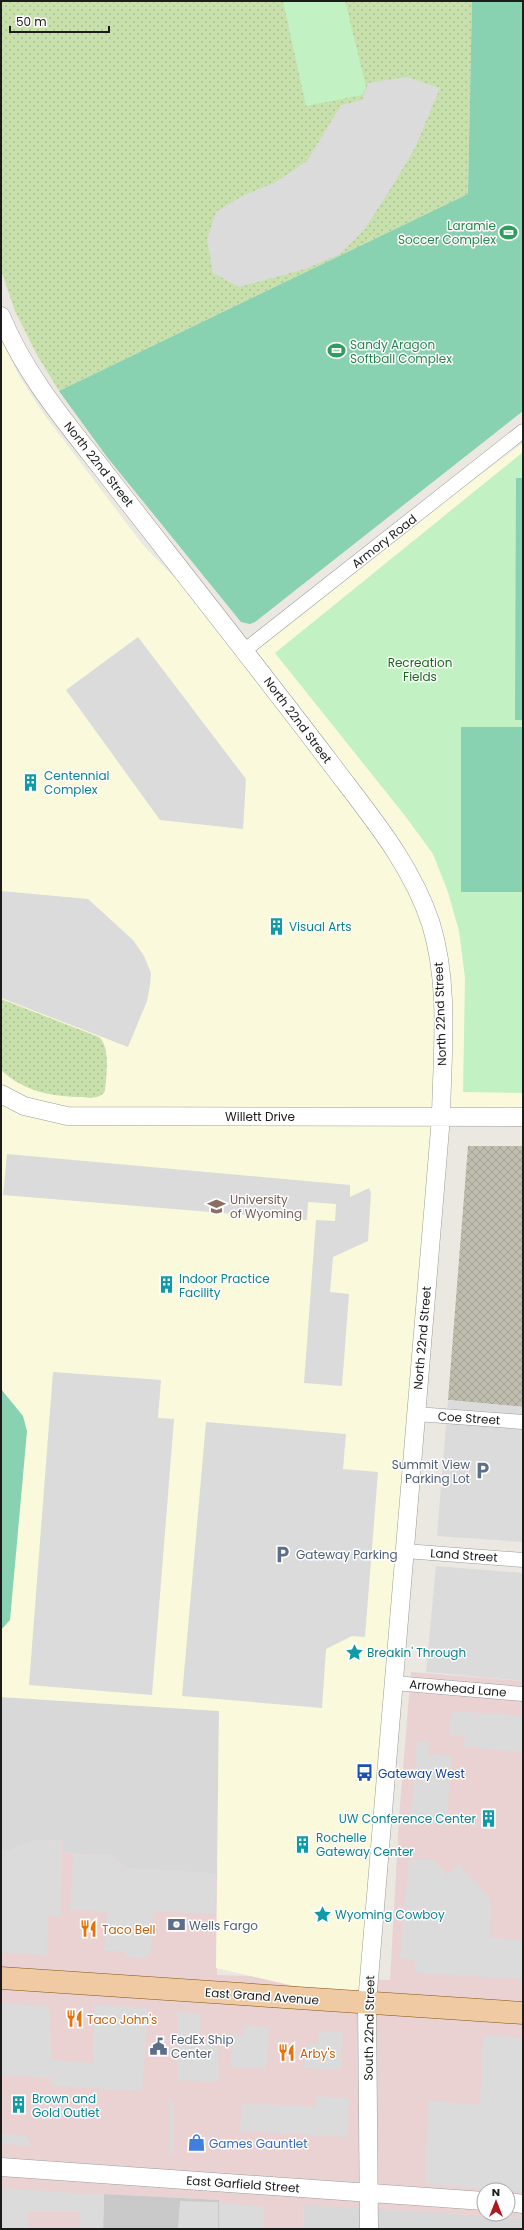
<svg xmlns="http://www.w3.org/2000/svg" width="524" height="2230" font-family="Poppins,sans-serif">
<defs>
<pattern id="construction-cross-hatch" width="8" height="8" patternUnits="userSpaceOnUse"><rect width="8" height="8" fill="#bebdae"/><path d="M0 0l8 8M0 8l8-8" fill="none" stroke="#a3a295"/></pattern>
<pattern id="grass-dots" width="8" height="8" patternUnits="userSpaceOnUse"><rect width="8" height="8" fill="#c8e0ac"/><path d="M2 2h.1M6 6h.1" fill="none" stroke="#abc093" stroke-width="1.8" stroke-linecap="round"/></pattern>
</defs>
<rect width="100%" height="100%" fill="#ebe7e1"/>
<path fill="#d9d8d8" d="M1,1697l218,14 -2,164 -90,-6 -15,-13 -48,-3v-12l-30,-1 -33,14z
M304,2204l219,14v11h-220z"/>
<path fill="#ead2d2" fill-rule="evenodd" d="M411,1672l112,9v537l-219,-13 -1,24h-84v-29l-115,-6 -1,35h-102v-375l33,-14 30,1v12l48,3 16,13 89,6v100l173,5 9,-162zM484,2190h24v24h-24z"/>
<path fill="#faf9db" d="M1,337l17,37 25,39 100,132 102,105 278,-207v674h-82l-74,886 -151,-35 3,-257 -218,-14z"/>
<path fill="#c9c9c9" d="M104,2194l115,6v29h-116z"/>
<path fill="url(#construction-cross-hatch)" d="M468,1146h55v261l-75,-7z"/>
<path fill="url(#grass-dots)" d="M1,1h471l-4,193 -409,197 -22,-36 -22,-44 -14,-41z
M1,999l98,38c12,11 7,39 6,54 -5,8 -14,7 -22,6 -31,0 -60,-6 -82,-27z"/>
<path fill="#c2f1c3" d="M283,1h62l21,86 -4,8 -56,11z
M523,452v641l-60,-1 2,-114 -6,-47 -11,-39 -15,-38 -27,-37 -131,-164z"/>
<path fill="#88d1b1" d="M472,1h51v410l-268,211 -5,2 -9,-2 -134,-165 -48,-66 409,-197z
M516,478h7v242h-8z
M461,727h62v165h-62z
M1,1389l22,27 4,15 -17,189 -9,10z"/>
<path fill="#dbdbdb" d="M407,77l33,11 -25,60 -22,37 -29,45 -24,24 -35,15 -66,18 -26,-14 -6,-34 9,-27 28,-17 30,-12 33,-22 34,-56 21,-5 6,-17z
M138,637l108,142 -3,50 -83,-9 -94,-130z
M1,891l87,8 45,41 11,16 7,17 -1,12 -3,16 -19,46 -127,-49z
M7,1154l343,31v12l19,-9 2,5 -3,48 -35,16 -3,35 19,2 -7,92 -38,-3 12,-163 19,1 1,-17 -28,-2 -1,18 -304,-25z
M53,1372l108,8 -3,38 16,1 -22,276 -123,-10z
M448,1400l75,7v135l-86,-6z
M206,1422l140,12 -3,35 35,3 -13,165 -13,-1 -26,13 -4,59 -140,-12z
M436,1566l87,7v108l-97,-9z
M452,1711l71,5v36l-59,-5 1,-11 -16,-1z
M417,1741l12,1 -1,12 23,2 -4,69 -36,-3z
M33,1840l29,1 -1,76 -13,-1 -1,40 -46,-4v-101l8,-1z
M73,1854l39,2 17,15v-3l87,5 -1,41 -62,-3 -2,41 -6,6 -17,-1 -4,-6h-20l3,-39 -37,-3z
M409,1860h24l14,15 12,-11 32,36 -1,38 33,2v39l-106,-6 -3,-13 -14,-2z
M1,2003l49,4 1,53 42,3 1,-58 54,3 -6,83 -90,-5 -1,-8 -50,-3z
M177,2012l24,2 -2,29 19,2 1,37 -41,-2z
M244,2026l25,1 -3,42 -36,-2 2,-33 11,1z
M319,2031l24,1 -2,38 -37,-2 2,-24h12z
M483,2035l40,3v154l-98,-8 3,-83 52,4z
M316,2096l33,2 -2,39 -107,-6 2,-28 73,4z
M169,2099l5,4v52l-4,-2z
M1,2134l25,2 6,10 -31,-2z
M1,2188l103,7 -1,34h-23v-17h-52v17h-27z
M180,2201l38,1v27h-40z
M220,2203l44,4v22h-44z"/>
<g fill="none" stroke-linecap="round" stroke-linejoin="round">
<defs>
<path id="minor" d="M245,650l278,-219
M416,1414l107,8
M405,1551l118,9
M394,1683l129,11"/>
<path id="tertiary" d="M1,316c26,64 74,117 116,172 71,91 142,181 212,273 38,51 82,101 102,163 19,62 11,130 10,193l-74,886 2,226
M1,1094l23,12 43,10 456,1
M1,2167l483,34
M508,2202l15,2"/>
<path id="primary" d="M1,1978l522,35"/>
</defs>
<use href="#minor" stroke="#9c9c9c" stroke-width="15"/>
<use href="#tertiary" stroke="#9c9c9c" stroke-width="19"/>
<use href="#primary" stroke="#805611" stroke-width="23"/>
<use href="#minor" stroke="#fff" stroke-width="14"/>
<use href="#tertiary" stroke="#fff" stroke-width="18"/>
<use href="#primary" stroke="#efcaa2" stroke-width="22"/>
</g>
<defs>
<symbol id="stadium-bare" viewBox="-9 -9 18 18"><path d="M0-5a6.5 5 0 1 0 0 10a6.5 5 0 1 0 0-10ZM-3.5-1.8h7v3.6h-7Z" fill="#2e9e5b" stroke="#fff" stroke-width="2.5" paint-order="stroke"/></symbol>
<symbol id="building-bare" viewBox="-9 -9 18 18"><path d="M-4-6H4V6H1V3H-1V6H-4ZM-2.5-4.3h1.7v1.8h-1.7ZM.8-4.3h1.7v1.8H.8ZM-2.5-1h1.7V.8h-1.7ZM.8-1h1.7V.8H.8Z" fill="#0f9aa8" stroke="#fff" stroke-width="2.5" paint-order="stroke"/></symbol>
<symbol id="university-bare" viewBox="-9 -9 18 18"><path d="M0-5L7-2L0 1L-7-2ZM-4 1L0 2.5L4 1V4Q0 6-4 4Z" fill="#8d6e63" stroke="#fff" stroke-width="2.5" paint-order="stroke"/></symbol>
<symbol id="parking-bare" viewBox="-9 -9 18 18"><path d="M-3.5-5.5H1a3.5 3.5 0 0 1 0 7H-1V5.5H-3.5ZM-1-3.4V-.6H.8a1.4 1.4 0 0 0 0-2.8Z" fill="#5c6f8a" stroke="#fff" stroke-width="2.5" paint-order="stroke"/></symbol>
<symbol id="sight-bare" viewBox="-9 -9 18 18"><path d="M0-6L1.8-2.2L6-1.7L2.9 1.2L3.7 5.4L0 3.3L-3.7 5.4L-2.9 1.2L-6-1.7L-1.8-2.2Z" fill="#0f9aa8" stroke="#fff" stroke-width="2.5" paint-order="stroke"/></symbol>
<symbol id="bus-bare" viewBox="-9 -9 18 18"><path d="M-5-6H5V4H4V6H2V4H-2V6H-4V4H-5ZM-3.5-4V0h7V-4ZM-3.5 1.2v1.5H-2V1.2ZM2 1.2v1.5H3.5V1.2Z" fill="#1a4fb4" stroke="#fff" stroke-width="2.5" paint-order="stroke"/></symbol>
<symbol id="bank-bare" viewBox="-9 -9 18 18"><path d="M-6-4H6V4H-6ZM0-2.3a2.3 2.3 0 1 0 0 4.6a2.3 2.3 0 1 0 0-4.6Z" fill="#5c6f8a" stroke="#fff" stroke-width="2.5" paint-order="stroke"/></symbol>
<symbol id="restaurant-bare" viewBox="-9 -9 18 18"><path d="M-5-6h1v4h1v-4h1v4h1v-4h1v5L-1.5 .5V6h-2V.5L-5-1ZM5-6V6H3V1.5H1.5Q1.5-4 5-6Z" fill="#e8710a" stroke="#fff" stroke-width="2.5" paint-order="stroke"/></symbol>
<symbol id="civic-bare" viewBox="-9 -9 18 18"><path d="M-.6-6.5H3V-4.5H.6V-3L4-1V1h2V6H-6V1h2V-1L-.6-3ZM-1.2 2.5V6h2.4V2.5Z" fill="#5c6f8a" stroke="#fff" stroke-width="2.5" paint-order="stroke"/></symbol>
<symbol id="shop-bare" viewBox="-9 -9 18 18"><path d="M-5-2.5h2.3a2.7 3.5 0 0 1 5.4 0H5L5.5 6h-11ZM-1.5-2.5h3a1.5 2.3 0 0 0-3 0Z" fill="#3f7fe0" stroke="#fff" stroke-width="2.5" paint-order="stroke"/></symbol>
</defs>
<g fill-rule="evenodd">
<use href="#stadium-bare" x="496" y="220" width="25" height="25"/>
<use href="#stadium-bare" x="324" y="338" width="25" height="25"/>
<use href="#building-bare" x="18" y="770" width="25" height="25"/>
<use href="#building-bare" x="264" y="914" width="25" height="25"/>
<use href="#university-bare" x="204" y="1194" width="25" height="25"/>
<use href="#building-bare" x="154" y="1272" width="25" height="25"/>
<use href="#parking-bare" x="470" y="1458" width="25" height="25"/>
<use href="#parking-bare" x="270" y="1542" width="25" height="25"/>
<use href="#sight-bare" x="342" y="1640" width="25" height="25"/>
<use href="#bus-bare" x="352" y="1760" width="25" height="25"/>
<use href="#building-bare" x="476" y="1806" width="25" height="25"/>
<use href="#building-bare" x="290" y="1832" width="25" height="25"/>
<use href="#sight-bare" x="310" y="1902" width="25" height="25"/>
<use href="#bank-bare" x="164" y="1912" width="25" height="25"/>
<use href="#restaurant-bare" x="76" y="1916" width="25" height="25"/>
<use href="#restaurant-bare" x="62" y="2006" width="25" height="25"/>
<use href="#civic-bare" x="146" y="2034" width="25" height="25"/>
<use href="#restaurant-bare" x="274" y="2040" width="25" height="25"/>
<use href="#building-bare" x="6" y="2092" width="25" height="25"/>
<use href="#shop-bare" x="184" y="2130" width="25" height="25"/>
</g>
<g text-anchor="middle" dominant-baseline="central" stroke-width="3" stroke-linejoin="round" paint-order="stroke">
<g font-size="12" fill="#27864d" stroke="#fff" text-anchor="end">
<text x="496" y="225">Laramie<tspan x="496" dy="14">Soccer Complex</tspan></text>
<text x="350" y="344" text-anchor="start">Sandy Aragon<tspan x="350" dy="14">Softball Complex</tspan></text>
</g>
<g font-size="12" fill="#1b1b1b" stroke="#fff">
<text transform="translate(99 464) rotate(52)">North 22nd Street</text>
<text transform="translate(384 541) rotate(-38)">Armory Road</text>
<text transform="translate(298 720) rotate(53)">North 22nd Street</text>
<text transform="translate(440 1014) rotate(-92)">North 22nd Street</text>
<text x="260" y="1116">Willett Drive</text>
<text transform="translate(422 1338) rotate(-85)">North 22nd Street</text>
<text transform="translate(469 1418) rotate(4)">Coe Street</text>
<text transform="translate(464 1555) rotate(4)">Land Street</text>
<text transform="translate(458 1688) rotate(5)">Arrowhead Lane</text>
<text transform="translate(262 1996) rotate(4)">East Grand Avenue</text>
<text transform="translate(369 2028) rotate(-89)">South 22nd Street</text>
<text transform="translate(243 2184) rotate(4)">East Garfield Street</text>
</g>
<g font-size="12" fill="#18691a" stroke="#fff">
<text x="420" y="662">Recreation<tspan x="420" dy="14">Fields</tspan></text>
</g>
<g font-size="12" fill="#0d838f" stroke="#fff" text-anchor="start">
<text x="44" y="775">Centennial<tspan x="44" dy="14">Complex</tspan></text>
<text x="289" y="926">Visual Arts</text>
<text x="179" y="1278">Indoor Practice<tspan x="179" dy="14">Facility</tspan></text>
<text x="367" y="1652">Breakin' Through</text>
<text x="476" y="1818" text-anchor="end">UW Conference Center</text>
<text x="316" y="1837">Rochelle<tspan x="316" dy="14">Gateway Center</tspan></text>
<text x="335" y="1914">Wyoming Cowboy</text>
<text x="32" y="2098">Brown and<tspan x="32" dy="14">Gold Outlet</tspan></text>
</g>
<g font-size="12" fill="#785e54" stroke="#fff" text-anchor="start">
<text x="230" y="1199">University<tspan x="230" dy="14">of Wyoming</tspan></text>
</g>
<g font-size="12" fill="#4e5e75" stroke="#fff" text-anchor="start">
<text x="470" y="1464" text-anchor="end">Summit View<tspan x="470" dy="14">Parking Lot</tspan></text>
<text x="296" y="1554">Gateway Parking</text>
<text x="189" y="1925">Wells Fargo</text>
<text x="171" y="2039">FedEx Ship<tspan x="171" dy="14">Center</tspan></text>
</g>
<g font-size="12" fill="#164399" stroke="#fff" text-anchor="start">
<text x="378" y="1773">Gateway West</text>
</g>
<g font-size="12" fill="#c56008" stroke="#fff" text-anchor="start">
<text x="102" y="1929">Taco Bell</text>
<text x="87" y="2019">Taco John's</text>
<text x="300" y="2053">Arby's</text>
</g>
<g font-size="12" fill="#366cbe" stroke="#fff" text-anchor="start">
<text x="209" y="2143">Games Gauntlet</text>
</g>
</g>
<rect width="524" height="2230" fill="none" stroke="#1b1b1b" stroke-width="4"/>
<g transform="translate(496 2202)"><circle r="19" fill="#ffffff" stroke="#a4a4a4"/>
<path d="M0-3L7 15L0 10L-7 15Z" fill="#ad181f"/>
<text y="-6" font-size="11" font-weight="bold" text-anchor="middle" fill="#1b1b1b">N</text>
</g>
<path d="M10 26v6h99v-6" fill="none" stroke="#1b1b1b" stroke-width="2"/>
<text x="16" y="26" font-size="12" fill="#1b1b1b" stroke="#ffffff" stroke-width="3" paint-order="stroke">50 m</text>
</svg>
